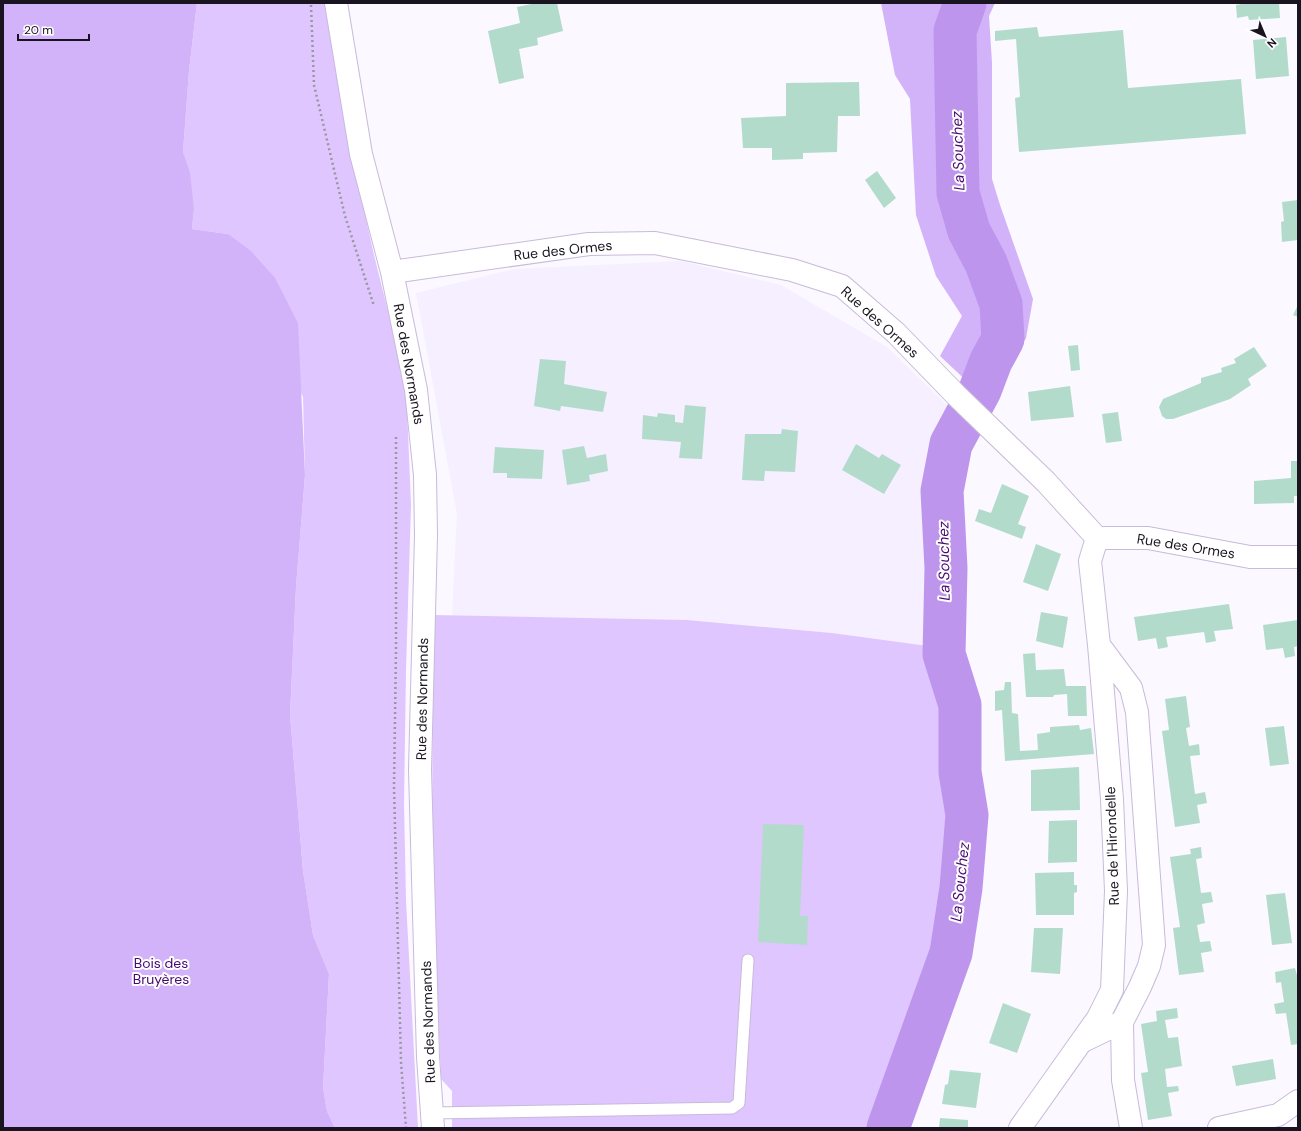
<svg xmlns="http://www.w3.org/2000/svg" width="1301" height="1131" font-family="'DM Sans',sans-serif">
<rect width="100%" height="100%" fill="#fbf8ff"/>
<path fill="#f6efff" d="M681,261l100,24 106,62 61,59 -7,25 -11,55 3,91 -5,69 -96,-13 -144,-13 -236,-4 5,-102 -41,-221 98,-24z"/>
<path fill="#dfc6ff" d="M197,3h134l21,154 22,98 32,129 5,121 -5,165 -2,133 2,97 12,228h-83l-8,-17 -4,-23 6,-114 -16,-39 -10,-64 -13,-156 6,-128 9,-112 -2,-78 -75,-163 -36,-5 2,-20 -11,-57 6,-81z
M433,615l254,5 145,13 96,13 13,9 11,50 3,65 5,46 -11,91 -41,109 -24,83 -10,29h-422v-37l-11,-12 -9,-210z"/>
<path fill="#d2b2f9" d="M3,3h194l-8,68 -6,81 7,21 4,36 -2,20 36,5 23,17 24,27 23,45 7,152 -9,112 -6,128 13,156 10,64 16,39 -6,114 4,23 8,17h-332z
M881,3h114l-6,13 3,47v116l8,26 33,94 -7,39 -36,65 -50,-47 22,-40 -26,-40 -20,-61 -6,-116 -15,-24z"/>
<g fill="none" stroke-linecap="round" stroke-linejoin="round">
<path stroke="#be95ed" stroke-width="43" d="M888,1128l63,-175 10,-65 6,-73 -7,-43v-67l-16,-51 2,-86 -4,-77 9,-47 29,-54 11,-29 12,-22 -2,-35 -15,-41 -17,-32 -11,-38 -3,-162 10,-28"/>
</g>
<path fill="#b3dbcb" d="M536,3h21l6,28 -26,7 1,7 -19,4 5,29 -25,6 -11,-53 32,-8 -3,-16z
M1247,3h32l1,15 -31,2 -1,-4 -11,2 -1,-13z
M1037,27l2,10 84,-7 5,58 113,-9 5,55 -227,18 -4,-54 5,-1 -4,-58 -21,2v-10z
M1286,37l3,39 -33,3 -3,-39z
M859,82l1,34h-22l-1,36 -34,1v6l-31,1v-12h-29l-2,-30 45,-2v-33z
M877,171l19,27 -12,10 -19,-28z
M1298,200v40l-16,2 -1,-20 3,-1 -2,-19z
M1298,305v12l-5,-2z
M1078,345l2,25 -9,1 -3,-25z
M1254,347l13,19 -19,13 3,6 -21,14 -57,20h-7l-4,-3 -3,-9 4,-8 38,-16v-5l21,-6 -1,-4 15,-5 -2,-4z
M540,359l26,2 -2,23 43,8 -4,20 -42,-6 -1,5 -26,-5z
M1070,386l4,31 -43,4 -3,-29z
M685,405l21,2 -4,52 -23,-1 2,-16 -39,-3 1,-24 14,2 1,-4 17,2v7l8,1z
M1118,412l4,29 -16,2 -4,-29z
M782,429l16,2 -3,41 -30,-1 -1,10 -22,-1 3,-46h36z
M856,444l23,14 3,-4 19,11 -17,29 -42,-24z
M584,446l3,12 19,-4 2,17 -19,4 1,6 -23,4 -5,-35z
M495,447l49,3 -2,29 -35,-1v-5h-14z
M1291,461h7v35h-4v7l-40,1v-23l37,-3z
M1002,484l27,12 -11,28 8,3 -4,12 -47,-18 4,-12 12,4z
M1036,544l25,10 -13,37 -25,-9z
M1229,604l4,25 -19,2 2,10 -10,2 -2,-11 -38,5 2,10 -10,2 -2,-11 -18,3 -4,-24z
M1041,612l27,5 -5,31 -27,-7z
M1298,620v26l-4,1 1,9 -10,2 -2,-10 -17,2 -3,-25z
M1035,653l1,17 28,-1 2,17h20l1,30h-19l-1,-22 -13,1 -1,2h-27l-3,-43z
M1005,682h6l1,31 6,1 2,37 18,-1 -1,-16 13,-2v-5l29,-2 1,5 11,-2 3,26 -89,7 -3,-51 -7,1v-20l9,-1z
M1186,696l4,31 -4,1 3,18 10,-2 1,11 -10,1 5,38 10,-2 2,11 -10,2 3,18 -25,4 -13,-96 7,-1 -4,-31z
M1284,726l5,38 -19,2 -5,-38z
M1079,767l1,43 -49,1v-41z
M1077,820v42l-29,1 1,-42z
M763,824l41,1 -4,91h8l-1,29 -49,-3z
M1201,847l1,11 -6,1 5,34 10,-1 2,10 -11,2 3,19 -8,2 3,17 10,-1 2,10 -11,2 3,19 -25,3 -6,-47 7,-1 -10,-70 21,-3 -1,-5z
M1074,872v13h3v7l-3,1v22h-38l-1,-42z
M1285,893l7,50 -20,2 -6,-50z
M1034,928h29l-3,46 -29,-2z
M1295,968l3,11v65l-7,1 -5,-32 -10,1 -2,-10 10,-2 -3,-20 -5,1 -1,-11z
M1003,1003l28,11 -14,39 -28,-10z
M1177,1008l1,10 -13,2 3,18 10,-1 4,29 -17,3 2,18 11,-1 1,5 -11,2 4,23 -24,4 -7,-47 7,-1 -7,-48 16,-3 -1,-10z
M1273,1059l3,20 -40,7 -4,-20z
M950,1070l31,3 -5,35 -34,-4 3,-19 3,-1z
M940,1118l28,2v8h-29z"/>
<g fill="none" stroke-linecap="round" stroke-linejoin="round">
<defs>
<path id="lane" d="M432,1113l300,-5 7,-5 9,-143"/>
<path id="street" d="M336,3l25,151 31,118 24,118 9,85 1,60 -6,235 8,287 5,71
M392,272l197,-28 66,-1 137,27 50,16 54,47 61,63 89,86 51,56h51l102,19h48
M1122,1022l1,58 8,48
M1085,1040l37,-18 18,-35 9,-21 5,-21 -17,-233 -6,-24 -32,-43
M1020,1128l78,-110 14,-28 4,-99 -4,-92 -13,-154 -9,-84 7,-23
M1219,1128l59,-13 20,-14"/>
</defs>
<use href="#lane" stroke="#c8bada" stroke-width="13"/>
<use href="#street" stroke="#c8bada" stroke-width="24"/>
<path stroke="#9a979f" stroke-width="2.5" stroke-dasharray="2 3" stroke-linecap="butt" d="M311,5l3,80 31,131 29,90
M396,437v212l-2,138 7,275 5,66"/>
<use href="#lane" stroke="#fff" stroke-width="11"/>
<use href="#street" stroke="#fff" stroke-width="22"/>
</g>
<g text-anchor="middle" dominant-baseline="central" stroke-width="4" stroke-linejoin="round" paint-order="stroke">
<g font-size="14" fill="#19141f" stroke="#fff">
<text transform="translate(563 250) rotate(-6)">Rue des Ormes</text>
<text transform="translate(880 322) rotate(42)">Rue des Ormes</text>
<text transform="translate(409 364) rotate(80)">Rue des Normands</text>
<text transform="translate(1186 546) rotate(9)">Rue des Ormes</text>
<text transform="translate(422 699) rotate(-89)">Rue des Normands</text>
<text transform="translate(1112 846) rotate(-92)">Rue de l'Hirondelle</text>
<text transform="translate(428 1022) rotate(-92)">Rue des Normands</text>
</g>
<g font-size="14" fill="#470671" stroke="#fff">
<text x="161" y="963">Bois des<tspan x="161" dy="16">Bruyères</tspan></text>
</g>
<g font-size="15" font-style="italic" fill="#490a73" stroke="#fff">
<text transform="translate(958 151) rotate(-92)">La Souchez</text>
<text transform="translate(944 561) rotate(-91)">La Souchez</text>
<text transform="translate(960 882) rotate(-84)">La Souchez</text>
</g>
</g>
<rect width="1301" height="1131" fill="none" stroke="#19141f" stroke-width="8"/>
<g transform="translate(1265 36) rotate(136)" stroke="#ffffff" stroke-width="3" paint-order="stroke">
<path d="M0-3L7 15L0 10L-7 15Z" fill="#19141f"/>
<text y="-6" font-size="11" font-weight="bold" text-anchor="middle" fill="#19141f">N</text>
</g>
<path d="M18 34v6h71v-6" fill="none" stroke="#19141f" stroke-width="2"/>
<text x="24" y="34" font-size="12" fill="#19141f" stroke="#ffffff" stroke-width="3" paint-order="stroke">20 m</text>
</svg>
